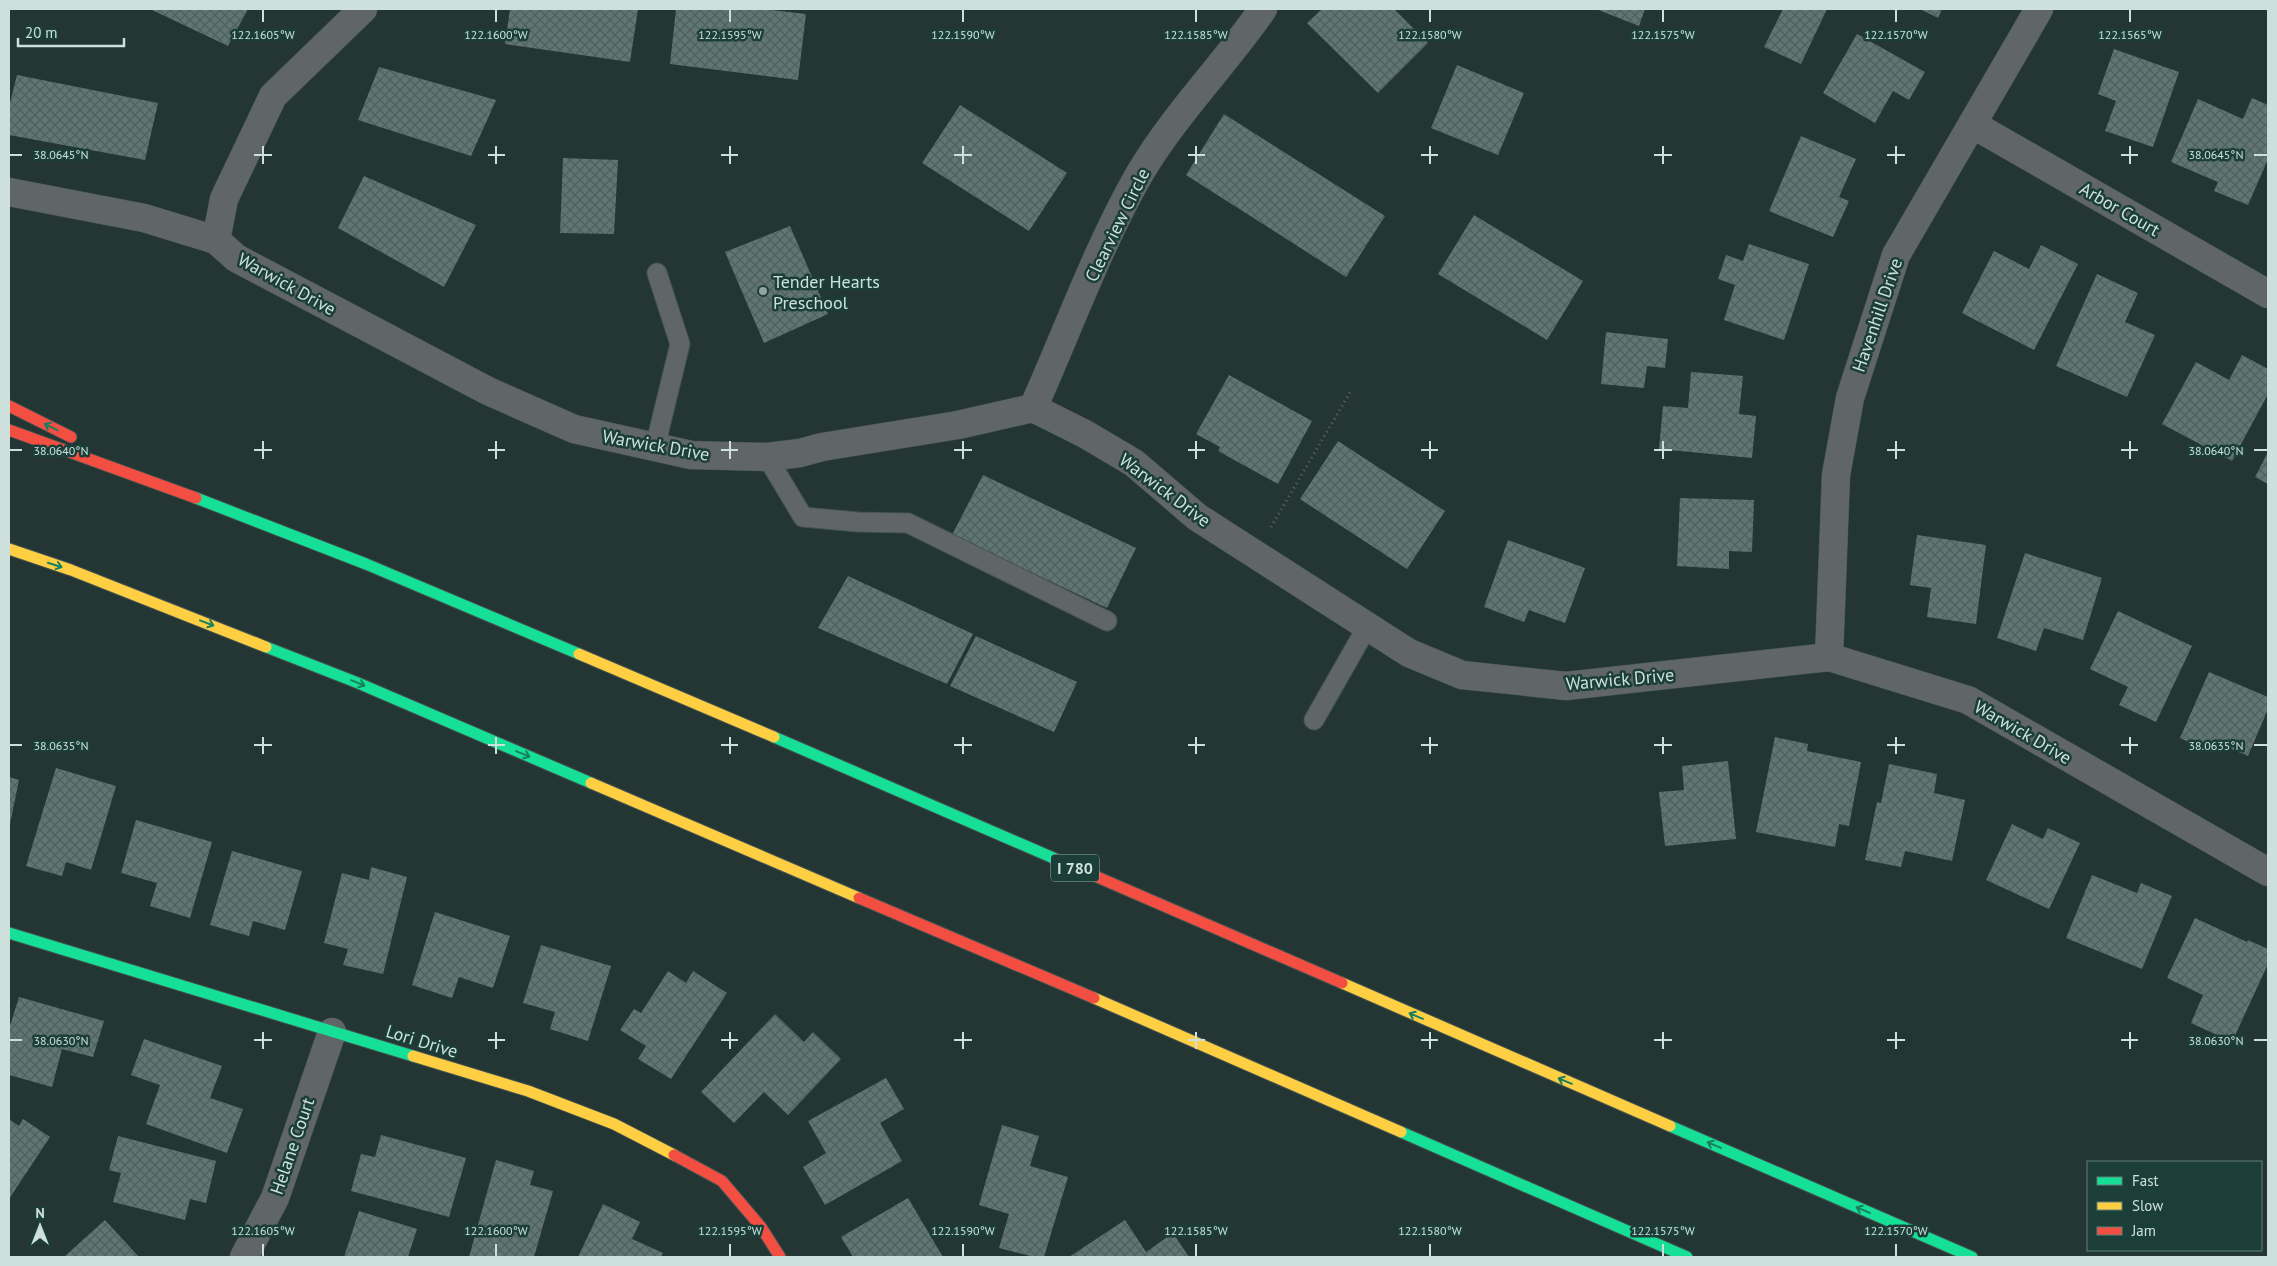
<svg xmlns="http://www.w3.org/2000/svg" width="2277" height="1266" font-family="'PT Sans',sans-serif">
<defs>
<pattern id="building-cross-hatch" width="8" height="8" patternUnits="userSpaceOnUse" patternTransform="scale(1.25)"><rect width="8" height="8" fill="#607673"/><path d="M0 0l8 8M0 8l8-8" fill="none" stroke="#515f5d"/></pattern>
</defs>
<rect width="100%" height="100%" fill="#233633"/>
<path fill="url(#building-cross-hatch)" d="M150,9h98l-20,37z
M510,9h128l-8,53 -125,-18z
M676,9h87l43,5 -8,66 -128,-16z
M1322,9h72l34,34 -50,50 -71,-70z
M1596,9h49l-6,17z
M1783,9h44l-26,55 -37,-17z
M1920,9h22l-4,9z
M1857,34l68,38 -16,28 -16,-9 -18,32 -52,-30z
M2114,49l65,23 -26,75 -48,-16 11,-30 -18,-7z
M1457,65l67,28 -26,62 -67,-27z
M379,67l117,33 -25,56 -113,-36z
M17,75l141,28 -13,57 -136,-25v-28z
M2252,98l16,7v54l-20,46 -34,-14 4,-9 -47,-20 27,-63 45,20z
M960,105l107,68 -38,58 -107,-68z
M1224,114l161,102 -39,61 -160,-102z
M1801,136l55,23 -17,38 10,4 -16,36 -64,-26z
M563,158l55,2 -4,74 -54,-1z
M364,176l112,49 -32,62 -106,-59z
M1474,215l109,66 -36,59 -109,-66z
M790,226l38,88 -64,29 -39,-91z
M1749,244l60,20 -25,76 -60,-20 11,-35 -17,-6 8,-24 17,6z
M2041,245l37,19 -44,86 -72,-37 32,-62 35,18z
M2097,274l41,19 -13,29 30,13 -28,62 -71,-31z
M1606,332l62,7 -3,29 -18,-2 -3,22 -43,-4z
M2242,355l26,14v25l-36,67 -70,-37 34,-62 33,18z
M1691,372l52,4 -4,38 17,2 -4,42 -93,-9 4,-43 25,2z
M1229,375l83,46 -34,63 -60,-33 2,-4 -24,-13z
M1338,441l107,70 -38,58 -107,-70z
M2268,452v32l-13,-7z
M983,475l153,73 -29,60 -155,-73z
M1680,498l74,2 -2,52 -23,-1v18l-52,-3z
M1917,535l69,10 -10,79 -49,-7 4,-29 -21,-3z
M1508,540l77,28 -20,55 -36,-13 -5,12 -40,-15z
M2025,553l77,25 -19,62 -39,-12 -8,23 -39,-13z
M848,576l125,58 -26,50 -129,-56z
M2118,611l74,35 -36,76 -37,-17 9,-18 -38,-18z
M976,636l101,46 -23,50 -104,-46z
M2209,672l59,25v12l-20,47 -33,-14 -4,10 -31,-14z
M1775,737l33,7 -1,7 54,11 -12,64 -10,-2 -4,23 -79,-15z
M1728,761l8,78 -71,7 -6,-54 25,-2 -2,-24z
M1889,764l48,10 -3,19 31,7 -13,61 -47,-10 -4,16 -36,-7 12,-58 4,1z
M56,768l60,18 -25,84 -25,-8 -4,14 -36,-10z
M9,777l10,3 -9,44h-1z
M136,820l76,22 -22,76 -40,-12 7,-23 -36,-10z
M2012,824l31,15 5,-11 32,15 -31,66 -63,-29z
M232,851l70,20 -17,59 -32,-9 -4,15 -39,-11z
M371,867l36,10 -24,97 -40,-9 5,-16 -24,-6 18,-70 27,7z
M2092,875l45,18 4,-10 31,13 -30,73 -76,-31z
M435,912l75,24 -17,52 -34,-11 -7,21 -40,-13z
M2195,918l52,24 1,-2 20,9v15l-36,78 -41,-19 12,-28 -36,-17z
M541,945l70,21 -23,75 -38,-12 5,-17 -32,-9z
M668,971l18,12 7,-12 34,22 -56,86 -33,-20 8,-13 -26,-16 14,-21 7,4z
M19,997l85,24 -11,36 -31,-8 -10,38 -43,-12v-46z
M775,1014l29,28 9,-10 28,27 -53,56 -24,-23 -30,31 -33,-31z
M144,1039l78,27 -12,32 33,11 -16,44 -81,-29 14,-39 -29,-10z
M886,1078l18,31 -24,14 22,38 -77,44 -22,-38 23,-14 -18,-32z
M9,1119l10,7 4,-7 27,18 -41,62z
M1002,1125l37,11 -9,30 38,11 -24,80h-10l-35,-9 10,-34 -30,-9z
M381,1135l85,23 -17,59 -98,-26 10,-37 14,3z
M118,1136l98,25 -10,42 -16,-4 -5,21 -72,-18 8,-29 -12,-3z
M496,1160l38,11 -4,14 23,6 -19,66h-65z
M908,1198l35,59h-90l-12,-20z
M603,1204l37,18 -8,17 31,14 -2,4h-83z
M359,1211l58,18 -9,28h-64z
M105,1220l34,37h-75z
M1125,1220l21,32 27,-19 16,24h-120z"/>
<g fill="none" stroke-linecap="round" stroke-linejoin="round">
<defs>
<path id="lane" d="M655,447l25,-103 -23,-71
M767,457l36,60 55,5 50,1 199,98
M1314,720l53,-93"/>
<path id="street" d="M1972,124l296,170
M9,192l135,26 72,22 20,18 252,133 86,38 117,26 76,2 33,-4 22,-6 136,-22 75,-17 52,26 49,29 63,54 212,136 53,22 104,11 263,-29 139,43 300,172
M216,240l8,-41 49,-103 90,-87
M1033,408c35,-78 65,-162 107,-235 35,-59 84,-108 123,-164
M1829,657l7,-182 14,-77 46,-143 143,-246
M244,1257l31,-59 57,-166"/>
<path id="fast" d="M196,498l170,66 213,90
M266,647l92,36 233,100
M774,737l314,136
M9,933l404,123
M1670,1126l302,131
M1401,1132l286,125"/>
<path id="slow" d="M9,549l62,21 195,77
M579,654l195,83
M591,783l268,115
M1342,983l328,143
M1094,998l307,134
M413,1056l115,35 86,33 60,31"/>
<path id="jam" d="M9,406l62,31
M9,430l187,68
M1088,873l254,110
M859,898l235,100
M674,1155l48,26 39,46 19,30"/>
</defs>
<use href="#lane" stroke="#435351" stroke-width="21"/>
<use href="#street" stroke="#435351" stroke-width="29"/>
<use href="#fast" stroke="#435351" stroke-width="13"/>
<use href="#slow" stroke="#435351" stroke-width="13"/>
<use href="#jam" stroke="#435351" stroke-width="13"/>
<path stroke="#5e6664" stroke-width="3" stroke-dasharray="1 4" stroke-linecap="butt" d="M1271,527l81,-138"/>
<use href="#lane" stroke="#5f6665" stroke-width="19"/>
<use href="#street" stroke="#5f6665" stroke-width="28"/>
<use href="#fast" stroke="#16e098" stroke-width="11"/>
<use href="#slow" stroke="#ffcf43" stroke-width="11"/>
<use href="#jam" stroke="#f24e42" stroke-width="11"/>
</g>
<defs><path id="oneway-shaft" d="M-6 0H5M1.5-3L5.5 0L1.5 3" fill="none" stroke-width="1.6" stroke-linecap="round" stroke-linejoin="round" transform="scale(1.25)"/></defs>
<g stroke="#197f5e">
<use href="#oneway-shaft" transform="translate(51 427) rotate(-153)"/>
<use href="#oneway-shaft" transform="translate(55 565) rotate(18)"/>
<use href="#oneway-shaft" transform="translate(207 623) rotate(21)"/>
<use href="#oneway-shaft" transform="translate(358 683) rotate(22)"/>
<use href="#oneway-shaft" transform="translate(523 754) rotate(23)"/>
<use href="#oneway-shaft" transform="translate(1416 1016) rotate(-157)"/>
<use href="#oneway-shaft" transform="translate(1565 1081) rotate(-157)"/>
<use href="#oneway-shaft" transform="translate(1714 1145) rotate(-157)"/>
<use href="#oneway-shaft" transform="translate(1863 1210) rotate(-157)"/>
</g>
<path fill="none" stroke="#cde0dc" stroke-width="2" d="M263,10v12M496,10v12M730,10v12M963,10v12M1196,10v12M1430,10v12M1663,10v12M1896,10v12M2130,10v12M263,146v18M496,146v18M730,146v18M963,146v18M1196,146v18M1430,146v18M1663,146v18M1896,146v18M2130,146v18M10,155h12M254,155h18M488,155h17M721,155h17M954,155h18M1188,155h17M1421,155h17M1654,155h18M1887,155h18M2121,155h17M2254,155h13M263,441v18M496,441v18M730,441v18M963,441v18M1196,441v18M1430,441v18M1663,441v18M1896,441v18M2130,441v18M10,450h12M254,450h18M488,450h17M721,450h17M954,450h18M1188,450h17M1421,450h17M1654,450h18M1887,450h18M2121,450h17M2254,450h13M263,737v17M496,737v17M730,737v17M963,737v17M1196,737v17M1430,737v17M1663,737v17M1896,737v17M2130,737v17M10,745h12M254,745h18M488,745h17M721,745h17M954,745h18M1188,745h17M1421,745h17M1654,745h18M1887,745h18M2121,745h17M2254,745h13M263,1032v17M496,1032v17M730,1032v17M963,1032v17M1196,1032v17M1430,1032v17M1663,1032v17M1896,1032v17M2130,1032v17M10,1040h12M254,1040h18M488,1040h17M721,1040h17M954,1040h18M1188,1040h17M1421,1040h17M1654,1040h18M1887,1040h18M2121,1040h17M2254,1040h13M263,1244v12M496,1244v12M730,1244v12M963,1244v12M1196,1244v12M1430,1244v12M1663,1244v12M1896,1244v12"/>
<circle fill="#92a4a1" stroke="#1b3e38" stroke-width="2" cx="763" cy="291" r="5"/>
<g text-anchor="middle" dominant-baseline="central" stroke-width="5" stroke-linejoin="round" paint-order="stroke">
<rect fill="#1b3e38" stroke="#98afab" stroke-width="1" x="1051" y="854.5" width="48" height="27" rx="4"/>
<g font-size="16" font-weight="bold" fill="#cde0dc">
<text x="1075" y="868">I 780</text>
</g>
<g font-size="18" fill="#cde0dc" stroke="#1b3e38">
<text transform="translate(2120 209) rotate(30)">Arbor Court</text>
<text transform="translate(1117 225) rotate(-64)">Clearview Circle</text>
<text transform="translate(287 284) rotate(29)">Warwick Drive</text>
<text transform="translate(1877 315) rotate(-71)">Havenhill Drive</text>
<text transform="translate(656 445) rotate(10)">Warwick Drive</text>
<text transform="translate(1165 490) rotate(37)">Warwick Drive</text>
<text transform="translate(1620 679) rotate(-5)">Warwick Drive</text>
<text transform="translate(2023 732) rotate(30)">Warwick Drive</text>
<text transform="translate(422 1041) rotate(17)">Lori Drive</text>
<text transform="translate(292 1146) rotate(-71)">Helane Court</text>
</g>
<g font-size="18" fill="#cde0dc" stroke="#1b3e38" text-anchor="start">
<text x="773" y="281">Tender Hearts<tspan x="773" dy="21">Preschool</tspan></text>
</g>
</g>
<g font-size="12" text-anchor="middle" fill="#cde0dc" stroke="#1b3e38" stroke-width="5" stroke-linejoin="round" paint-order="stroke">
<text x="263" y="39">122.1605°W</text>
<text x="496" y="39">122.1600°W</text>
<text x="730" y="39">122.1595°W</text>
<text x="963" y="39">122.1590°W</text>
<text x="1196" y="39">122.1585°W</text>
<text x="1430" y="39">122.1580°W</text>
<text x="1663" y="39">122.1575°W</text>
<text x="1896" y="39">122.1570°W</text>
<text x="2130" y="39">122.1565°W</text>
<text x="61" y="159">38.0645°N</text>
<text x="2216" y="159">38.0645°N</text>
<text x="61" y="455">38.0640°N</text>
<text x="2216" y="455">38.0640°N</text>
<text x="61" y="750">38.0635°N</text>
<text x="2216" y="750">38.0635°N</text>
<text x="61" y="1045">38.0630°N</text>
<text x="2216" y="1045">38.0630°N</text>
<text x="263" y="1235">122.1605°W</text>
<text x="496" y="1235">122.1600°W</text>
<text x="730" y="1235">122.1595°W</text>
<text x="963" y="1235">122.1590°W</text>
<text x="1196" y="1235">122.1585°W</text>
<text x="1430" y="1235">122.1580°W</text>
<text x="1663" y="1235">122.1575°W</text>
<text x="1896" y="1235">122.1570°W</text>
</g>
<rect width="2277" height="1266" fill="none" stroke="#cde0dc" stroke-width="20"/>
<rect x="2087" y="1161" width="175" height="90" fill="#1b3e38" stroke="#627f7a"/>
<rect x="2097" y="1177" width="25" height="8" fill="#16e098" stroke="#627f7a"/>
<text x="2132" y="1186" font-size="15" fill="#cde0dc">Fast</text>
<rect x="2097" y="1202" width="25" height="8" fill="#ffcf43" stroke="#627f7a"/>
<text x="2132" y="1211" font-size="15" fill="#cde0dc">Slow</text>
<rect x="2097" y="1227" width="25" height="8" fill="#f24e42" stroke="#627f7a"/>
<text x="2132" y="1236" font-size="15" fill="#cde0dc">Jam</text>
<g transform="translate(40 1226)" stroke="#1b3e38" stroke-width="4" paint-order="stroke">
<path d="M0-4L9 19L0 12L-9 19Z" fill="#cde0dc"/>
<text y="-8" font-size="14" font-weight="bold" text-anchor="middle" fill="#cde0dc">N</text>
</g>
<path d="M18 38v8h106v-8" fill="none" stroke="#cde0dc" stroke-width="2.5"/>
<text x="25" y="38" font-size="15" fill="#cde0dc" stroke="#1b3e38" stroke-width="4" paint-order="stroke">20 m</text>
</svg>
